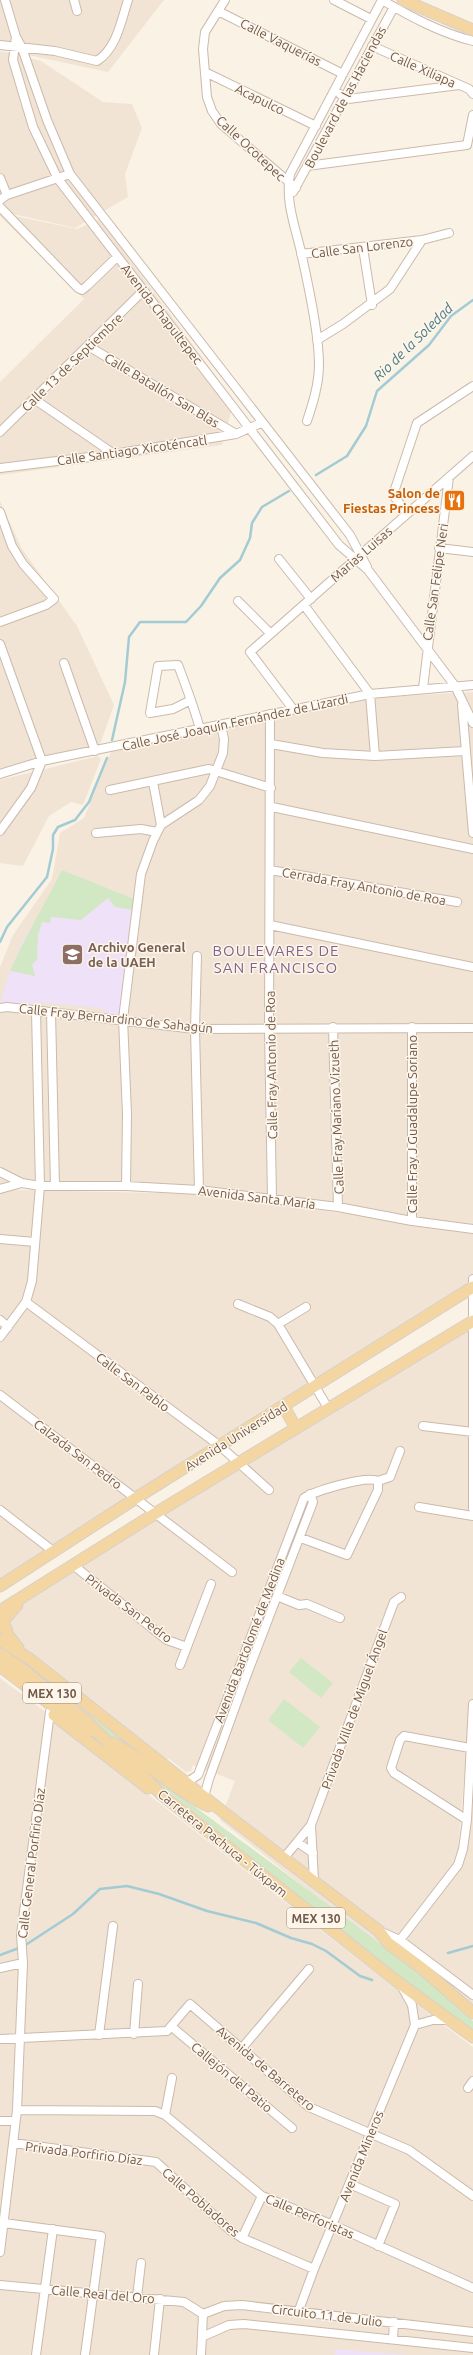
<svg xmlns="http://www.w3.org/2000/svg" width="473" height="2355" font-family="Ubuntu,sans-serif">
<rect width="100%" height="100%" fill="#faf2e5"/>
<path fill="#f1e4d4" d="M0,0h164l-56,72 -108,-23z
M0,51l41,10 62,41 29,2 10,24 -17,46 3,23 -53,31 -75,-17z
M0,213l77,16 23,-10 134,182 -12,44 -222,30v-93l84,-83 -84,-83z
M0,501l22,48 55,77 37,79 -17,48 -97,24z
M473,692v538l-270,-37 -184,-5 -19,1v-222l13,-32 39,-56 8,-46 24,-15 27,-66 255,-54z
M98,756l3,3 -18,46 -12,-3 -22,14 -26,50 -23,-3v-83z
M20,1190l183,4 270,37v62l-473,299v-401z
M473,1315v418h-5l-10,116 -5,21 -62,86 -171,-136 15,-39 -42,-16 -2,6 -5,1 -18,-14 -8,19 -160,-127v-41z
M0,1678l47,35 -24,224 -3,103 -20,185z
M52,1719l344,270 77,58v308h-473v-121l22,-194 3,-107z
M469,1733l4,1v284l-81,-61 63,-86 5,-26z"/>
<path fill="#efe1f7" d="M62,870l72,29 -14,118 -17,-2v-7l-69,-6 -1,7 -33,-5 10,-33 15,-35 19,-28z
M335,2349l72,6h-72z"/>
<path fill="#d2e7c4" d="M62,870l72,29 -1,11 -18,-3 -7,-9 -27,22 -30,-3 -1,6 -8,-1 -4,13 -1,25 -5,4 3,12 -25,-5c15,-35 35,-67 52,-101z
M301,1658l32,25 -12,15 -32,-26z
M64,1695l70,54v1l-30,-17z
M284,1699l36,28 -17,21 -35,-28z
M138,1763c94,74 194,141 287,216 17,13 31,29 48,42v11l-107,-81 -229,-185z"/>
<g fill="none" stroke-linecap="round" stroke-linejoin="round">
<path stroke="#a2cbd3" stroke-width="2.5" d="M316,475l31,-19 19,-30 11,-35 52,-46 22,-29 22,-16
M112,740l13,-58 4,-45 11,-15h46l15,-16 19,-28 20,-18 10,-22 2,-15 10,-16 27,-16
M0,942l7,-15 40,-50 6,-28v-14l5,-8 17,-7 14,-18 18,-44
M24,1946l49,-32 27,-25 27,-3 32,8 48,17 49,12 35,15 21,6 14,7 34,25 12,4
M448,1953l25,-7
M0,1955l19,-7"/>
<defs>
<path id="minor" d="M5,0l11,37 6,11 25,72 23,54 280,361 17,32
M74,0l3,11
M225,0l-20,32 -2,17 4,48 5,14 9,13 75,64
M334,0l37,19
M382,0c29,17 59,33 91,41
M218,11l125,63
M16,37l-3,23 20,67 25,52 281,366 29,25 87,116 18,37
M0,45l55,6 42,10c20,-13 24,-40 31,-61
M372,46l97,43 4,5
M205,72l111,54
M340,94l8,5 111,-14
M307,166l160,-21 6,-30
M0,178l7,17
M293,192l101,-185
M0,200l7,-5 63,-21
M0,207l78,81 4,2 5,-4 30,-29
M363,248l9,57
M301,254l121,-14 27,-7
M317,340l26,-16 47,-35 32,-49
M88,346l148,88
M34,399l80,55
M307,421c6,-18 12,-37 12,-57 0,-30 -11,-81 -18,-112 -6,-26 -16,-51 -11,-78l92,-174
M0,432l143,-141
M0,468l114,-14 122,-20 25,-11
M0,512l12,34 11,18 31,35 -8,6 -46,17
M407,513l-14,-18 24,-72 56,-37
M439,548l34,4
M279,559l32,40
M238,601l32,32
M304,605l66,89 5,62
M0,644l42,117 -11,27 -31,43
M64,663l31,88
M423,688l26,-211
M191,700l-18,9 -23,4 8,-47 20,-1c8,21 16,42 22,64
M462,705l11,128
M293,709l-43,-57 223,-196
M270,714l-1,314 3,171
M271,744l52,9 52,3 90,-5
M0,774l42,-13 328,-67 103,-9
M153,782l8,43
M110,790l99,-21 62,19
M272,807l201,42
M96,833l45,-4 16,3
M270,870l187,32
M270,925l203,42
M197,956l-2,73 4,161
M0,1008l7,-1 188,22 278,-1
M51,1012l4,174
M333,1027l5,180
M412,1027v194
M0,1172l22,11 18,3h86l73,4 139,17 74,14 61,8
M126,1186l1,-72 -4,-95 18,-145 12,-33 8,-16 38,-25 11,-14 13,-33 1,-14 -3,-13
M0,1189l22,-6
M0,1239l35,3
M473,1279v230
M26,1302l194,144 49,44
M238,1304l32,13 8,7 50,84
M0,1320l8,7
M278,1324l28,-17
M0,1337l26,-35 6,-21 8,-95 -4,-175
M0,1395l232,177
M423,1426l50,6
M378,1481l12,-4 10,-26
M419,1507l54,9
M0,1510l53,41
M301,1538l46,17 31,-65v-9
M73,1565l94,75 20,7
M277,1596l22,9 8,-1 33,14
M180,1665l31,-81
M186,1783l12,-8 106,-277c11,-7 63,-23 74,-17
M204,1797l5,-18 37,-102 67,-175 -3,-8
M467,1820l-73,-47 -3,-5 9,-28 4,-4 66,12
M311,1825l3,55
M297,1842l16,11
M284,1858l27,-33 83,-223 7,-5
M379,1931l21,9 73,55
M400,1940l58,-75 5,-16 4,-29 6,-116
M0,1968l23,-5
M415,2025l18,-5h17
M172,2027l120,101
M134,2034l4,-50
M99,2035l14,-109
M0,2039l167,-8 23,-27 119,103 100,43 64,46
M242,2048l67,-79
M468,2088l5,-7
M17,2110l138,1 10,4 97,81 71,29 140,63
M165,2115l7,-37
M0,2121h15
M13,2143l143,19 75,69 11,7 72,31
M350,2184l45,20 -17,42
M4,2223l97,13 -16,119
M242,2238l20,-42
M0,2252l17,-142 6,-147 -2,-28 29,-223
M0,2285l184,17 19,12
M137,2297l4,-34
M299,2310l15,-41 101,-244 -3,-20 -10,-18
M203,2314l21,-8 18,-1 231,27
M204,2336l25,-11 15,-1 229,24
M393,2339l1,-17
M36,2355l17,-126
M154,2355l6,-56
M201,2355l2,-41"/>
<path id="major" d="M403,0l70,30
M284,1407l12,21
M0,1586l136,-88 337,-211
M17,1605l-14,16 5,14 10,13
M0,1611l156,-98 317,-192
M0,1640l31,20 196,155 152,116 9,12 36,27 49,43
M0,1654l22,15 61,49 79,77 237,188 74,54
M0,1666l62,47 28,18
M54,1715l94,73
M113,1743c33,18 60,46 95,63"/>
</defs>
<use href="#minor" stroke="#cbbaac" stroke-width="10"/>
<use href="#major" stroke="#d7d1cd" stroke-width="13"/>
<use href="#minor" stroke="#fff" stroke-width="8"/>
<use href="#major" stroke="#f4d6a2" stroke-width="11"/>
</g>
<defs>
<symbol id="restaurant-square" viewBox="-11 -11 22 22"><rect x="-9" y="-9" width="18" height="18" rx="4" fill="#e8710a" stroke="#fef6ea"/><path d="M-5-6h1v4h1v-4h1v4h1v-4h1v5L-1.5 .5V6h-2V.5L-5-1ZM5-6V6H3V1.5H1.5Q1.5-4 5-6Z" fill="#fff"/></symbol>
<symbol id="university-square" viewBox="-11 -11 22 22"><rect x="-9" y="-9" width="18" height="18" rx="4" fill="#8d6e63" stroke="#fef6ea"/><path d="M0-5L7-2L0 1L-7-2ZM-4 1L0 2.5L4 1V4Q0 6-4 4Z" fill="#fff"/></symbol>
</defs>
<g fill-rule="evenodd">
<use href="#restaurant-square" x="442" y="488" width="25" height="25"/>
<use href="#university-square" x="60" y="942" width="25" height="25"/>
</g>
<g text-anchor="middle" dominant-baseline="central" stroke-width="3" stroke-linejoin="round" paint-order="stroke">
<g fill="#fef6ea" stroke="#9b897b" stroke-width="1">
<rect x="23" y="1683" width="58" height="20" rx="3"/>
<rect x="287" y="1908" width="58" height="20" rx="3"/>
</g>
<g font-size="12" font-weight="bold" fill="#715a4c">
<text x="52" y="1693">MEX 130</text>
<text x="316" y="1918">MEX 130</text>
</g>
<g font-size="13" fill="#715a4c" stroke="#fef6ea">
<text transform="translate(281 42) rotate(27)">Calle Vaquerías</text>
<text transform="translate(423 69) rotate(24)">Calle Xiliapa</text>
<text transform="translate(345 97) rotate(-62)">Boulevard de las Haciendas</text>
<text transform="translate(260 99) rotate(26)">Acapulco</text>
<text transform="translate(251 148) rotate(43)">Calle Ocotepec</text>
<text transform="translate(362 247) rotate(-7)">Calle San Lorenzo</text>
<text transform="translate(162 314) rotate(52)">Avenida Chapultepec</text>
<text transform="translate(72 362) rotate(-44)">Calle 13 de Septiembre</text>
<text transform="translate(162 390) rotate(31)">Calle Batallón San Blas</text>
<text transform="translate(132 450) rotate(-8)">Calle Santiago Xicoténcatl</text>
<text transform="translate(361 554) rotate(-41)">Marias Luisas</text>
<text transform="translate(435 582) rotate(-82)">Calle San Felipe Neri</text>
<text transform="translate(235 722) rotate(-12)">Calle José Joaquín Fernández de Lizardi</text>
<text transform="translate(364 886) rotate(10)">Cerrada Fray Antonio de Roa</text>
<text transform="translate(116 1018) rotate(6)">Calle Fray Bernardino de Sahagún</text>
<text transform="translate(271 1065) rotate(-91)">Calle Fray Antonio de Roa</text>
<text transform="translate(336 1117) rotate(-92)">Calle Fray Mariano Vizueth</text>
<text transform="translate(412 1124) rotate(-90)">Calle Fray J Guadalupe Soriano</text>
<text transform="translate(257 1197) rotate(7)">Avenida Santa María</text>
<text transform="translate(133 1382) rotate(37)">Calle San Pablo</text>
<text transform="translate(236 1436) rotate(-32)">Avenida Universidad</text>
<text transform="translate(78 1454) rotate(37)">Calzada San Pedro</text>
<text transform="translate(129 1608) rotate(37)">Privada San Pedro</text>
<text transform="translate(249 1640) rotate(-69)">Avenida Bartolomé de Medina</text>
<text transform="translate(354 1709) rotate(-70)">Privada Villa de Miguel Ángel</text>
<text transform="translate(223 1843) rotate(39)">Carretera Pachuca - Túxpam</text>
<text transform="translate(31 1863) rotate(-83)">Calle General Porfirio Díaz</text>
<text transform="translate(266 2068) rotate(40)">Avenida de Barretero</text>
<text transform="translate(232 2077) rotate(40)">Callejón del Patio</text>
<text transform="translate(84 2153) rotate(7)">Privada Porfirio Díaz</text>
<text transform="translate(361 2156) rotate(-68)">Avenida Mineros</text>
<text transform="translate(201 2202) rotate(41)">Calle Pobladores</text>
<text transform="translate(310 2216) rotate(23)">Calle Perforistas</text>
<text transform="translate(103 2294) rotate(5)">Calle Real del Oro</text>
<text transform="translate(327 2315) rotate(7)">Circuito 11 de Julio</text>
</g>
<g font-size="13" font-weight="bold" fill="#c56008" stroke="#fef6ea" text-anchor="end">
<text x="440" y="493">Salon de<tspan x="440" dy="15">Fiestas Princess</tspan></text>
</g>
<g font-size="13" font-weight="bold" fill="#785e54" stroke="#fef6ea" text-anchor="start">
<text x="88" y="947">Archivo General<tspan x="88" dy="15">de la UAEH</tspan></text>
</g>
<g font-size="14" font-style="italic" fill="#477883" stroke="#fef6ea">
<text transform="translate(413 342) rotate(-44)">Rio de la Soledad</text>
</g>
<g font-size="15" letter-spacing="1" fill="#80648d" stroke="#fef6ea">
<text x="276" y="950">BOULEVARES DE<tspan x="276" dy="17">SAN FRANCISCO</tspan></text>
</g>
</g>
</svg>
